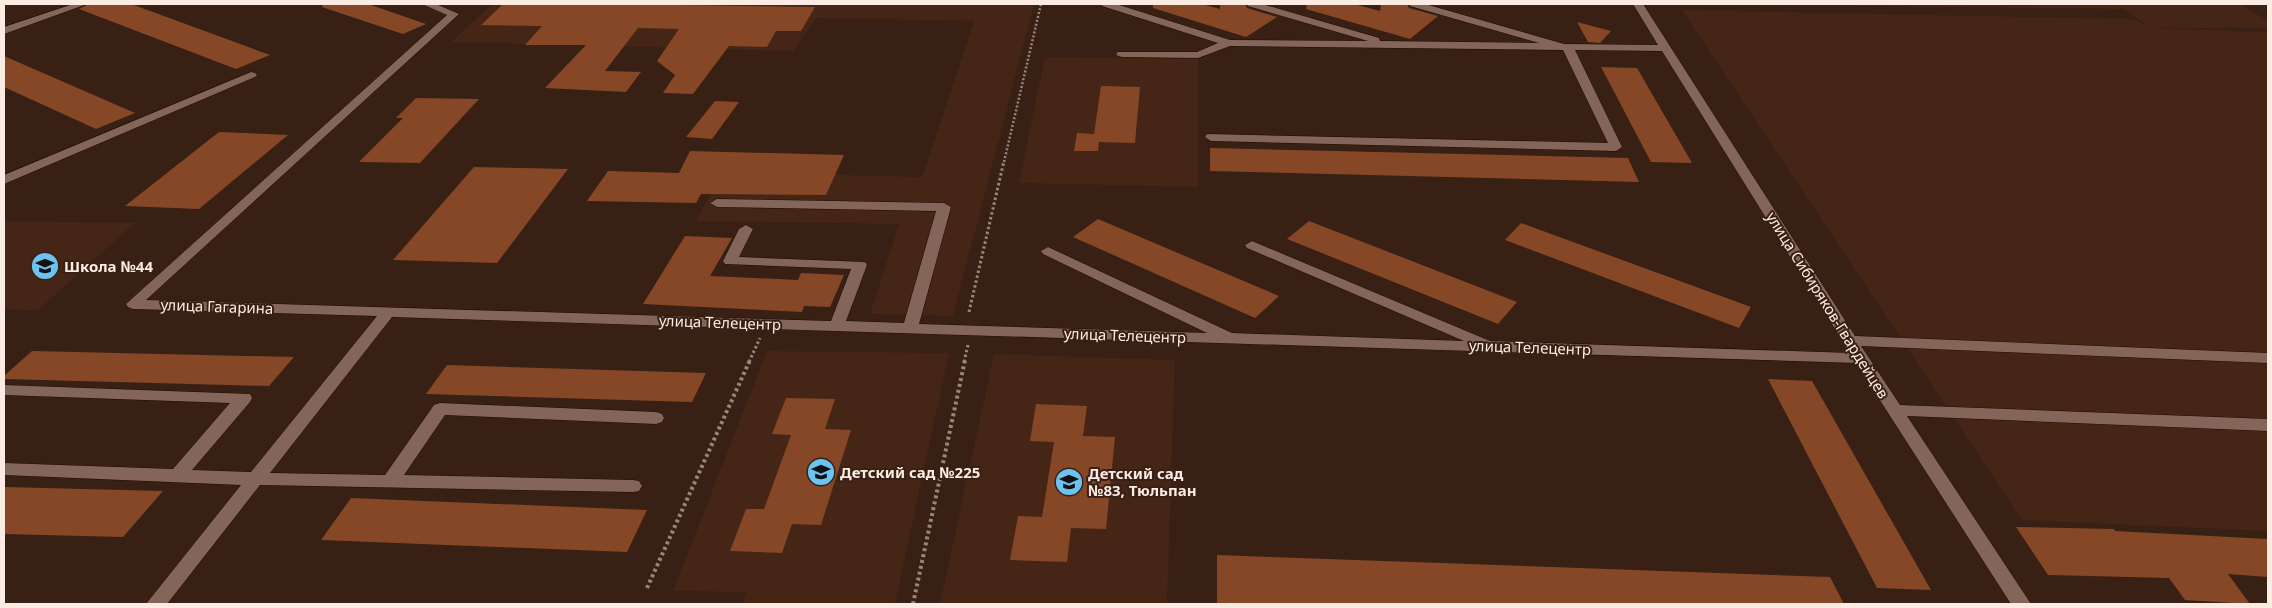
<svg xmlns="http://www.w3.org/2000/svg" width="2272" height="608" font-family="'Noto Sans',sans-serif">
<rect width="100%" height="100%" fill="#382014"/>
<path fill="#442516" d="M492,4h542l-81,312 -83,-2 29,-90 -203,-3 26,-49 200,5 52,-156 -158,-3 -23,33 -342,-9z
M1701,4h540l27,17v7h-118l118,4v499l-246,-11 -340,-510 451,9 15,7 -24,-17z
M1045,57l153,2v128l-179,-4z
M4,221l131,2 -98,88 -33,-2z
M767,351l182,2 -54,251h-152l3,-12 -73,-1z
M994,354l181,6 -8,244h-227z"/>
<path fill="#864726" d="M89,4h42l139,51 -34,14 -157,-60z
M323,4h45l58,20 -23,10 -81,-27z
M503,4h108l204,3 -14,24h-25l-9,16 -38,-1 -36,48 -30,-1 12,-18 -18,-14 22,-32 -41,-1 -33,43 36,1 -15,20 -81,-4 41,-43h-61l17,-19 -61,-1z
M1153,4h49l18,5v-5h25l2,4 30,9 -31,20 -93,-29z
M1307,4h47l26,7 1,-7h26l2,4 29,8 -28,23 -104,-30z
M1577,22l34,9 -11,12 -12,-1z
M4,56l131,57 -39,16 -92,-42z
M1601,67l36,1 55,95 -41,-1z
M1101,86l39,1 -5,56 -36,-1 -1,9h-24l3,-18 17,1z
M416,98l63,1 -59,64 -61,-1 44,-44h-7z
M715,101l24,1 -27,37 -26,-2z
M219,132l69,3 -89,74 -74,-3z
M1210,148l418,10 11,24 -429,-11z
M690,151l154,4 -18,40 -125,-1 -5,9 -109,-2 21,-30 71,2z
M474,167l94,2 -71,94 -104,-3z
M1098,219l181,77 -24,22 -182,-81z
M1309,221l208,81 -19,22 -211,-85z
M1521,223l230,84 -12,21 -234,-88z
M685,236l47,2 -22,38 88,4 3,-7 43,2 -14,32 -26,-1 -2,6 -159,-8z
M32,351l262,6 -25,29 -265,-7v-3z
M447,365l259,8 -14,29 -266,-8z
M1768,379l44,2 119,209 -54,-2z
M786,398l49,1 -10,30 26,1 -30,95 -29,-1 -10,29 -52,-2 16,-42h18l27,-74 -19,-1z
M1036,404l51,2 -4,30 32,1 -9,92 -35,-1 -4,34 -57,-2 8,-44 24,1 12,-75 -24,-1z
M4,487l159,4 -40,46 -119,-3z
M351,498l296,12 -20,42 -306,-12z
M2016,527l98,2 1,2 153,8v38l-40,-3 22,30 -65,-4 -16,-22 -121,-3z
M1217,555l613,22 14,27h-627z"/>
<g fill="none" stroke-linecap="round" stroke-linejoin="round">
<defs>
<path id="minor" d="M73,4h14l-83,30v-7z
M422,4h14l23,10 -313,286 685,21 20,-52 -126,-5 -2,-3 16,-32 7,-4 7,4 -14,28 126,5 2,3 -21,56 58,2 32,-112 -219,-4 -7,-4 7,-4 227,4 7,4 -32,117 288,9 -164,-79 -2,-3 7,-4 184,86 232,8 -217,-93 -2,-3 7,-4 238,100 360,12 -188,-302 -87,-1 47,97 -6,4 -405,-10 -6,-4 2,-3 401,9 -45,-93 -333,-4 -32,12 -76,-1 -4,-1 -2,-2 2,-2h79l21,-9 -116,-37 -1,-2h15l114,36 138,1 -120,-35 -1,-2h15l117,34 1,3 159,2 -129,-37 -1,-2h16l139,40 94,1 -25,-41h10l212,332 413,17v10l-407,-17 39,59 368,14v12l-361,-15 124,188h-20l-155,-241 -1464,-46 -122,156 115,2 49,-70 6,-2 216,9 6,2 2,4 -2,4 -6,2 -211,-9 -41,60 229,5 6,1 3,5 -3,5 -6,1 -373,-7 -93,119h-21l95,-119 -237,-10v-12l169,6 57,-66 -226,-8v-10l246,9 2,4 -2,4 -58,68 59,2 126,-156 -244,-7 -5,-2 -2,-3 321,-289z
M251,72l4,1 2,2 -2,2 -251,107v-9z"/>
</defs>
<use href="#minor" stroke="#1f0901" stroke-width="1"/>
<path stroke="#9a857b" stroke-width="2.5" stroke-dasharray="2 2" stroke-linecap="butt" d="M1004,162l37,-158"/>
<path stroke="#9a857b" stroke-width="3" stroke-dasharray="2.5 2.5" stroke-linecap="butt" d="M969,312l35,-151
M749,362l11,-24
M964,362l4,-17"/>
<path stroke="#9a857b" stroke-width="4" stroke-dasharray="3 3" stroke-linecap="butt" d="M647,588l103,-228
M913,604l52,-244"/>
<use href="#minor" fill="#836659" fill-rule="evenodd"/>
</g>
<defs>
<symbol id="school-disc" viewBox="-11 -11 22 22"><circle r="9.5" fill="#6ac3f1" stroke="#382014"/><path d="M0-5L7-2L0 1L-7-2ZM-4 1L0 2.5L4 1V4Q0 6-4 4Z" fill="#111"/></symbol>
</defs>
<g fill-rule="evenodd">
<use href="#school-disc" x="29" y="250" width="32" height="32"/>
<use href="#school-disc" x="805" y="456" width="32" height="32"/>
<use href="#school-disc" x="1053" y="466" width="32" height="32"/>
</g>
<g text-anchor="middle" dominant-baseline="central" stroke-width="4" stroke-linejoin="round" paint-order="stroke">
<g font-size="15" font-weight="bold" fill="#fcebe3" stroke="#382014" text-anchor="start">
<text x="64" y="266">Школа №44</text>
<text x="840" y="472">Детский сад №225</text>
<text x="1088" y="473">Детский сад<tspan x="1088" dy="17">№83, Тюльпан</tspan></text>
</g>
<g font-size="15" fill="#fcebe3" stroke="#382014">
<text transform="translate(1828 305) rotate(58)">улица Сибиряков-Гвардейцев</text>
<text transform="translate(217 306) rotate(2)">улица Гагарина</text>
<text transform="translate(720 322) rotate(2)">улица Телецентр</text>
<text transform="translate(1125 335) rotate(2)">улица Телецентр</text>
<text transform="translate(1530 347) rotate(2)">улица Телецентр</text>
</g>
</g>
<rect width="2272" height="608" fill="none" stroke="#fcebe3" stroke-width="10"/>
</svg>
